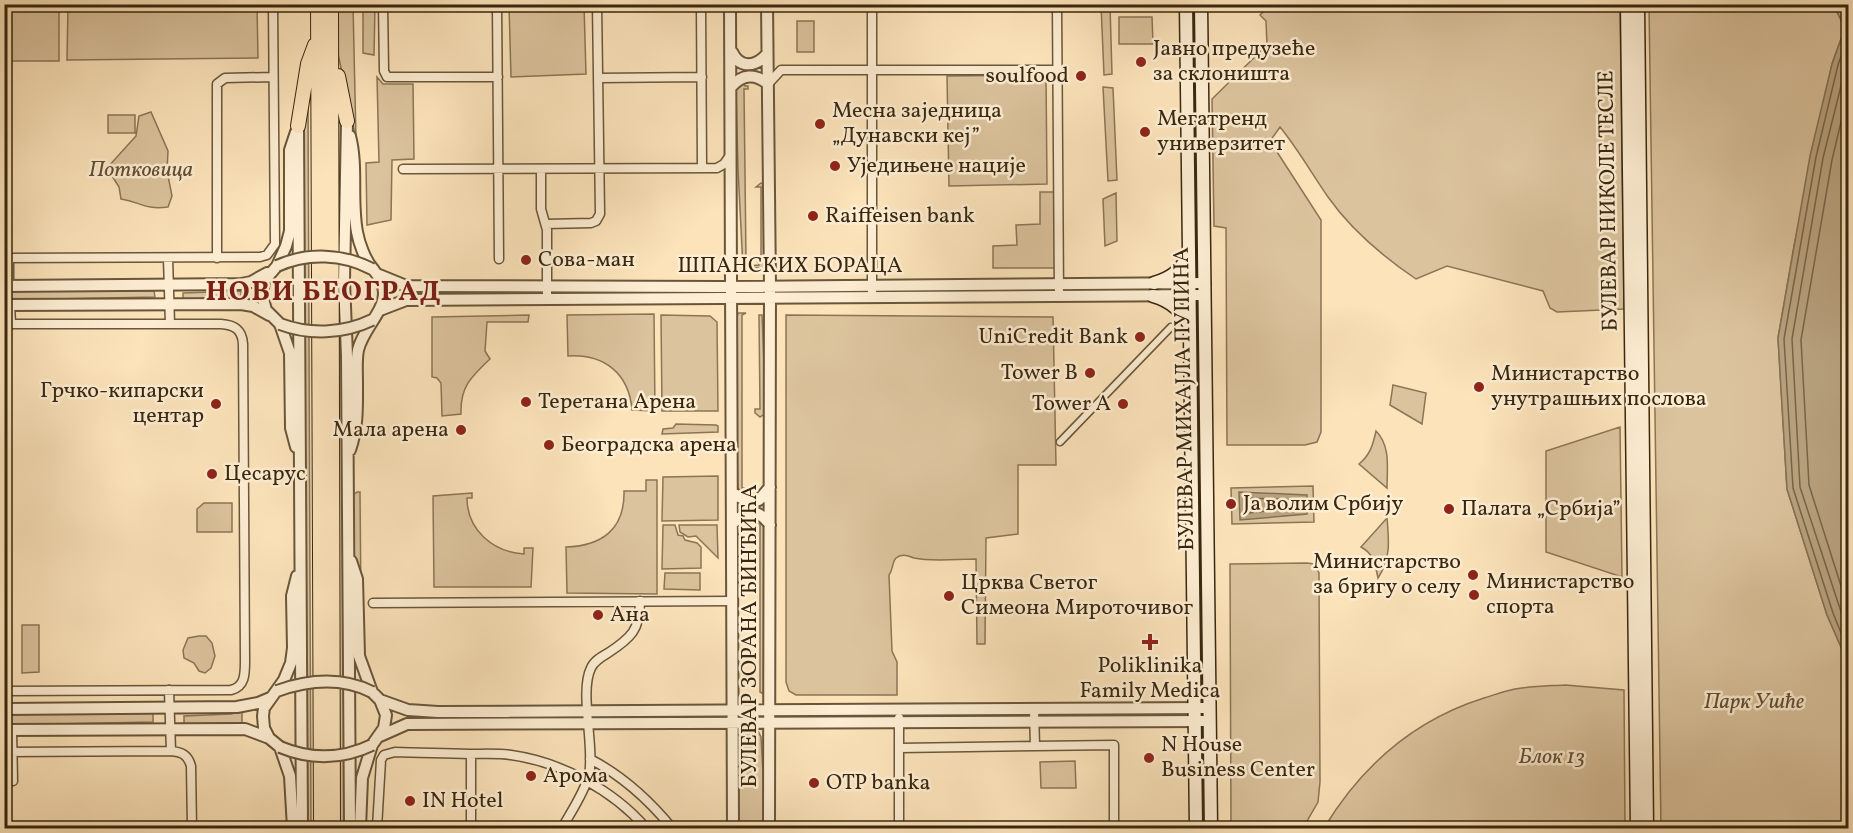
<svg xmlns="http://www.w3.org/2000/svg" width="1853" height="833" font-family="Vollkorn,serif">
<rect width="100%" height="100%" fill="#fce3ba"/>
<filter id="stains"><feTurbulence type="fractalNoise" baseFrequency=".00333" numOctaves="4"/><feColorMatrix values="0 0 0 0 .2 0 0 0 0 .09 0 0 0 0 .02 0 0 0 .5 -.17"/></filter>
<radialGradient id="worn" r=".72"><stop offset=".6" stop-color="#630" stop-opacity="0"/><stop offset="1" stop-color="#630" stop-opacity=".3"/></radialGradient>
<path fill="#dbc39d" stroke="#8a7556" stroke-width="1.5" d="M4,5h55v56h-54z
M68,5h189l1,53 -191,2z
M337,5h16l3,134 -19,-90z
M363,5h12l-1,50 -11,-2z
M509,5h75l2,69 -75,3z
M1101,5h9l2,69 -8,1z
M1262,5h358l4,304 -67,3 -7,-4 -7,-17 -96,-25 -31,13c-34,-23 -64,-48 -88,-82 -16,-23 -30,-48 -48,-70l-10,14 51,79v212l-4,10 -12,3h-78l-1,-217 -12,-2 -2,-127 55,-54 -1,-24 -6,-6 6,-6z
M1649,5h189l-2,5 9,18 -13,36 -38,182 -16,92 9,151 40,126 21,48v165h-187z
M1119,17h33l1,27h-34z
M797,21h17v31h-17z
M1046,75l1,109 -98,2 -2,-110z
M377,77l6,7h30l1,75 -22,1 -1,60 -24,5 -1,-62 13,-1z
M743,83l2,3h3v3h-4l2,169 4,1 -4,5 3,2 10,-1 -2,-6h4v-72h-5l5,-4 3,1 3,84h-24l-5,-99 -2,-80z
M1103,87l10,1 4,92 -9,1z
M308,96l3,732h-5l-2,-703z
M337,99l6,26 2,703h-5z
M151,112l17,39 -1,20 5,25 -4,11c-24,3 -27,-5 -47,-8l-2,-12 -12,-19 29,-32 3,-20z
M108,115h27v18h-27z
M1040,192h15v76h-62v-22l24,-1 -1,-20 24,-1z
M1116,193l1,48 -12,5 -2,-47z
M5,290l149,1 1,6 -150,3z
M241,291v9h-58v-7z
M738,313h8l-4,2v173h6v6h-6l-4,-6 -1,-9 -1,-158z
M654,314l1,97 -23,-1c-3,-37 -28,-56 -64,-54l-1,-41z
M529,315l-1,7h-41l-2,29 5,8c-19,18 -30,28 -29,55l-19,2 -1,-33 -4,-5 -5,-1v-60z
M661,315l49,1 7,6 1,89h-56z
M759,315h3l4,98 -6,4 -5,-4v-4h5z
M786,315l267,2 3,148h-38v69l-32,4 -1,106h-8l-1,-85c-18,0 -45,3 -62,-1 -6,-2 -12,-5 -18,0 -4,4 -3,12 -7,17l3,76 5,11v33h-101l-7,-4 -3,-9z
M1393,385l33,8 -4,31 -32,-19z
M676,424l40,1 2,1v6l-56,2 1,-5 10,-1z
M1620,427l2,150 -76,-25v-101z
M1376,431c15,15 11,38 11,57l-28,-24c11,-9 14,-19 17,-33z
M718,476v44l-56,1 1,-44z
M646,480h11v114l-90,-1 -1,-46c36,-1 59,-18 58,-56h22z
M1313,486l1,36 -82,2 -1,-36z
M357,492h3l1,111 -9,-59v-48z
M472,493v5h-5c0,32 26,54 57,56v-6h9l-2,39h-97l-1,-91z
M204,503h28v29h-35v-23z
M757,516l6,5 2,9v165l-5,-3v-168l-5,-1z
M1387,518c2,23 4,40 -9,60 -3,-14 -4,-24 -17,-31z
M663,525h12l3,10 5,1 2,4 12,3 4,4v21l-39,1z
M679,525h38l1,33 -22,-22 -8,1 -8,-5z
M1307,563l7,1 5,9 1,209 -2,20 -15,26h-72l-1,-264z
M665,573h35v17l-36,-1z
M22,625h17v47l-17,1z
M199,636h7l6,7 3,13 -4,12 -6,5 -6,-2 -5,-8 -10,-5 -1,-8 5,-12z
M1565,685l59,5 1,138h-301c37,-61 90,-108 160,-130 10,-3 20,-7 31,-9 16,-3 33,-3 50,-4z
M242,711v12l-58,1v-8l47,-2z
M4,713h149v9l-148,3z
M747,729l11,2 3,6 5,91h-29l-1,-81 6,-15z
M1075,761l1,27h-35l-1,-26z"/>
<path fill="#b9a380" stroke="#857153" stroke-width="1.5" d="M1838,5h10v658l-21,-48 -40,-126 -9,-151 32,-182 22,-92 13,-36 -9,-18z
M1239,492l68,3v19l-67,6z"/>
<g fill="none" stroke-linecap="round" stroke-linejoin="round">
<path stroke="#786548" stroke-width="1.5" d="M1848,36l-10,29 -22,92 -32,182 9,149 40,125 15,37
M1848,58l-25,100 -31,181 8,148 48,146
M1848,92l-16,68 -31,180 8,145 39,123
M1249,498l49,2 3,6 -3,2 -50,5 -2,-2 -1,-10z"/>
<defs>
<path id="pedestrian" d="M1060,442l111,-115"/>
<path id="minor" d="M383,4l1,67 3,6h111
M497,4l2,255
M701,4l1,164
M1057,4l2,292
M599,78l103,-1
M768,84l13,-14h277
M403,169l314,-1 7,-4 7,-10
M541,169v40l6,21v69
M546,224l45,-1 5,-2 4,-7 -3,-210
M4,258l256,-1 7,-2 8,-11 -2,-240
M9,258v28
M168,258l2,66
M217,258v-174l8,-6 48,-1
M872,297v-293
M10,305l1,19
M4,324h217c13,1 21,5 22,20l2,317c0,13 0,26 -14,29l-227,1
M373,603l359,-2
M169,690l2,61
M1034,710l1,36
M899,718v110
M12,730l1,51
M899,748l215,-3v83
M4,752l167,-1c11,1 17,4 20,15l1,62
M590,759c33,17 59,41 82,69
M377,828l4,-68 3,-5 11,-3c25,1 49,1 74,2 14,0 28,-1 42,1 50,7 102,35 135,73
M471,828v-74
M562,828c9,-16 22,-35 27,-53 6,-28 -10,-83 2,-107 3,-7 10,-11 17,-15 23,-15 32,-23 32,-52"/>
<path id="tertiary" d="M730,4l3,824
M767,4l3,282 -1,542
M732,52c8,17 24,15 35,2
M731,87c11,-13 24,-14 37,-3
M347,121l-3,160 3,75 3,472
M298,126l4,702
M350,136c8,31 1,64 7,96 2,11 8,28 16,37 6,8 11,14 11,24 0,19 -21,36 -26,57 -2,10 -1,22 -1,32 0,23 1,45 -7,68
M379,275l27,11 314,1 485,-4
M4,286l237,-2 10,-2 16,-9
M4,305l237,-1 12,2 16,9
M380,310l26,-10 799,-5
M296,447l-5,-19 -1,-75 -10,-29 -14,-14 -4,-15 2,-14 13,-15 9,-20 4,-15v-81l6,-18
M732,492c9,7 16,10 27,8l11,-13
M732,524c15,-14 25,-17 38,1
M351,561l6,18 2,77 13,36 8,8 6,15 -2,13 -12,17 -10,33 -2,50
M380,700l28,10 30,2 771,-4
M4,709l233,-2 21,-4 12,-5
M4,730l241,-1 24,9
M380,736l27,-12 802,-3
M293,828l-3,-52 -10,-29 -11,-9 -5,-10 -1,-12 1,-8 20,-28 7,-17 2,-15 -1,-52 5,-20"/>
<path id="secondary" d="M1186,4l10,824
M1201,4l10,824
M1627,4l10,824
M1638,4l9,824
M1154,283c17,-5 26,-12 35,-28
M1153,296c18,5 28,15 37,30"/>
<path id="trunk" d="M318,4l3,824
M331,4l2,824
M338,76l9,45
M298,126l10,-62 7,-19"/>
</defs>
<use href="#pedestrian" stroke="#69563a" stroke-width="9"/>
<use href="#minor" stroke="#69563a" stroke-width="11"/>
<use href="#tertiary" stroke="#69563a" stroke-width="14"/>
<use href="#secondary" stroke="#382710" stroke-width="15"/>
<use href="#trunk" stroke="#382710" stroke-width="16"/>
<use href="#pedestrian" stroke="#fdedd2" stroke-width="6"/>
<use href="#minor" stroke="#fdedd2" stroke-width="8"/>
<use href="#tertiary" stroke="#fdedd2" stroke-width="10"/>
<use href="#secondary" stroke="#fdedd2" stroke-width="12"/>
<use href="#trunk" stroke="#fce3ba" stroke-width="14"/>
<defs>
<path id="tertiary-bridge" d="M277,266c31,-14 66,-12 95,3
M280,324c29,11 63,10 92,-4
M277,691c31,-11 65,-14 95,1
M280,747c31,13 63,12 92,-2"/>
</defs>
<use href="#tertiary-bridge" stroke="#69563a" stroke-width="14" stroke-linecap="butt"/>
<use href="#tertiary-bridge" stroke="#fdedd2" stroke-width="10"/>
</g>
<g fill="#8f2418" stroke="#fdedd2" stroke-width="2">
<circle cx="1141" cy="62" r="6"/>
<circle cx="1081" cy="76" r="6"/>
<circle cx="820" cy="124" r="6"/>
<circle cx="1145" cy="132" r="6"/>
<circle cx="835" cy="166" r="6"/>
<circle cx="813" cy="216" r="6"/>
<circle cx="526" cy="260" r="6"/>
<circle cx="1140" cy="337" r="6"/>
<circle cx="1090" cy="373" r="6"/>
<circle cx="1479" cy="387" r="6"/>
<circle cx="526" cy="402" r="6"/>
<circle cx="216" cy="404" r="6"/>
<circle cx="1123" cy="404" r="6"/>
<circle cx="461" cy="430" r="6"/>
<circle cx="549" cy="445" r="6"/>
<circle cx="212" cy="474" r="6"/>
<circle cx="1231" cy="504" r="6"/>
<circle cx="1449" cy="509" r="6"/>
<circle cx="1473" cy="575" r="6"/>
<circle cx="1474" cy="595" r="6"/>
<circle cx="949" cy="596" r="6"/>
<circle cx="598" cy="615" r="6"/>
<path d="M1147 633h6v6h6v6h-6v6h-6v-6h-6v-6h6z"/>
<circle cx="1149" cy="758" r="6"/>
<circle cx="531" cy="776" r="6"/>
<circle cx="814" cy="783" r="6"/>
<circle cx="410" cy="801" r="6"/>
</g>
<g text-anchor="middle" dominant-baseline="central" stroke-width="5" stroke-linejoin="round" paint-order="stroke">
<g font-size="22" fill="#382710" stroke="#fdedd2" text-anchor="start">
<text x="1153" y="49">Јавно предузеће<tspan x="1153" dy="25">за склоништа</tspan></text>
<text x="1069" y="76" text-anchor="end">soulfood</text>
<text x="832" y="111">Месна заједница<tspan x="832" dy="25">„Дунавски кеј”</tspan></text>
<text x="1157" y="119">Мегатренд<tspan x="1157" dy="25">универзитет</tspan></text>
<text x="847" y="166">Уједињене нације</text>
<text x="825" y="216">Raiffeisen bank</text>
<text x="538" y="260">Сова-ман</text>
<text x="1128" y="337" text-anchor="end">UniCredit Bank</text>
<text x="1078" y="373" text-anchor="end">Tower B</text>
<text x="1491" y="374">Министарство<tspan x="1491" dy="25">унутрашњих послова</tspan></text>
<text x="204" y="391" text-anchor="end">Грчко-кипарски<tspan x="204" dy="25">центар</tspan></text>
<text x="538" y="402">Теретана Арена</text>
<text x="1111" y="404" text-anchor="end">Tower A</text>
<text x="449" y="430" text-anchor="end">Мала арена</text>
<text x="561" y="445">Београдска арена</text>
<text x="224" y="474">Цесарус</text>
<text x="1243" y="504">Ја волим Србију</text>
<text x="1461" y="509">Палата „Србија”</text>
<text x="1461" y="562" text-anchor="end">Министарство<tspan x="1461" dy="25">за бригу о селу</tspan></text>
<text x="1486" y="582">Министарство<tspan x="1486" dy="25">спорта</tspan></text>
<text x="961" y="583">Црква Светог<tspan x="961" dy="25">Симеона Мироточивог</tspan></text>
<text x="610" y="615">Ана</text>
<text x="1150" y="666" text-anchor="middle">Poliklinika<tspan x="1150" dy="25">Family Medica</tspan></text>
<text x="1161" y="745">N House<tspan x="1161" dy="25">Business Center</tspan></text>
<text x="543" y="776">Арома</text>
<text x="826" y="783">OTP banka</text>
<text x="422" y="801">IN Hotel</text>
</g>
<g font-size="22" font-style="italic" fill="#614e33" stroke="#fdedd2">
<text x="141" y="170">Потковица</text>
<text x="1754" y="702">Парк Ушће</text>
<text x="1552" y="757">Блок 13</text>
</g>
<g font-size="22" fill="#382710" stroke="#fdedd2">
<text transform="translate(1609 201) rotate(-91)">БУЛЕВАР НИКОЛЕ ТЕСЛЕ</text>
<text x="790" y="266">ШПАНСКИХ БОРАЦА</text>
<text transform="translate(1185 399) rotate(-91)">БУЛЕВАР МИХАЈЛА ПУПИНА</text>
<text transform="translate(750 636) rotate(-90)">БУЛЕВАР ЗОРАНА ЂИНЂИЋА</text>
</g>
<g font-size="28" font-weight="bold" letter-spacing="1.5" fill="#7a1f14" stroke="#fdedd2">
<text x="324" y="292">НОВИ БЕОГРАД</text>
</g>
</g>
<rect width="1853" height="833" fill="none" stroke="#fce3ba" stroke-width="24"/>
<rect x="6" y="6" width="1841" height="821" fill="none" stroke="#382710" stroke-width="3"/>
<rect x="12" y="12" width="1829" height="809" fill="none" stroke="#382710" stroke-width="1.5"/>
<rect width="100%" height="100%" filter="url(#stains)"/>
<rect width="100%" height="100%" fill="url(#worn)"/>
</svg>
